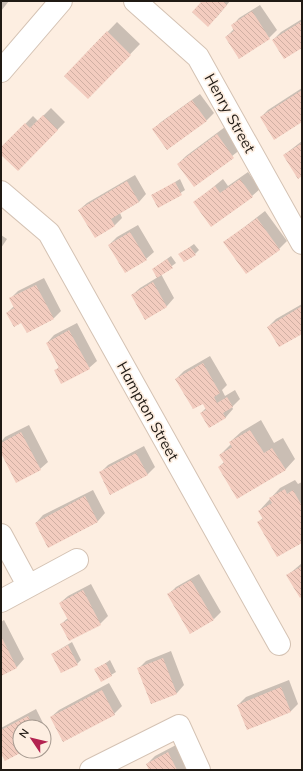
<svg xmlns="http://www.w3.org/2000/svg" width="303" height="771" font-family="Mulish,sans-serif">
<defs>
<pattern id="building-back-hatch" width="6" height="6" patternUnits="userSpaceOnUse"><rect width="6" height="6" fill="#f3ccbf"/><path d="M-1 5l2 2M0 0l6 6M5-1l2 2" fill="none" stroke="#d0afa3"/></pattern>
</defs>
<rect width="100%" height="100%" fill="#fdeee1"/>
<path fill="#0003" d="M1,1h8l-8,10z
M203,1h27l-14,17z
M260,5l17,25 -8,8 -43,-1 8,-8 -2,-3 7,-8z
M302,19v28l-29,-7 8,-8z
M117,22l23,22 -52,54 -23,-22z
M302,88v33l-41,-4 7,-7z
M200,94l14,19 -7,7 -40,29 -14,-19 8,-8z
M51,108l14,14 -47,48 -17,-17v-4l32,-33 5,5z
M225,127l16,22 -47,37 -16,-22 8,-8z
M302,141v34l-18,-20z
M248,172l12,17 -8,7 -57,6 28,-23 5,7z
M135,175l11,19 -7,8 -19,11 2,5 -7,7 -20,12 -16,-27 8,-7z
M180,179l5,11 -27,17 -6,-11z
M265,211l22,30 -8,8 -54,-7z
M138,225l16,27 -8,7 -37,-14 8,-8z
M1,235l6,4 -6,9z
M194,244l5,6 -4,4h-15z
M171,256l5,7 -15,11 13,24 -7,8 -21,12 -14,-23 8,-7 18,-11 -5,-8z
M44,278l17,33 -7,7 -32,4 -15,-9 7,-7 -4,-7 8,-8z
M302,304v29l-34,-6 8,-8z
M77,323l20,38 -8,7 -34,3 4,-4 -12,-24 7,-8z
M210,356l17,29 -5,5 3,6 10,-6 5,9 -8,8 1,2 -7,8 -17,10 -8,-14 5,-5 -3,-5 -27,-24 8,-8z
M261,420l13,23 9,-5 12,21 -10,11 -66,-3 5,-5 -4,-7 11,-11 -1,-2 11,-10z
M29,425l19,37 -8,7 -39,-18v-9l4,-5z
M144,446l11,21 -8,8 -47,-2 8,-8z
M295,480l3,4 4,-2v60l-44,-20 5,-4 -4,-7 21,-23z
M93,490l12,23 -7,8 -50,25 -12,-23 7,-8z
M302,563v32l-14,-20z
M199,574l22,38 -7,7 -46,-24 8,-8z
M91,584l17,32 -8,8h-39l7,-6 -8,-15 8,-7z
M4,620l20,39 -7,8 -16,8v-53z
M72,642l9,18 -4,4 -25,-10z
M171,651l13,34 -7,8 -25,10 -13,-35 7,-7z
M110,660l6,12 -15,9 -5,-11z
M289,680l9,24 -8,8 -52,-7 8,-8z
M109,683l13,23 -8,8 -63,3 8,-7z
M36,709l7,14 -4,4h-19v24h2l-21,1v-24z
M176,745l13,25h-39l-3,-6 8,-8z"/>
<path fill="url(#building-back-hatch)" d="M202,1h21l4,4 -19,22 -16,-15z
M252,11l18,28 -31,20 -14,-22 9,-6 -3,-6z
M302,21v27l-18,11 -12,-19z
M107,31l24,24 -43,44 -24,-23z
M302,90v32l-28,18 -14,-23z
M192,100l15,21 -40,29 -15,-21z
M43,115l15,15 -40,41 -17,-16v-8l24,-24 5,5z
M217,134l17,24 -40,29 -17,-23z
M302,143v33l-4,3 -15,-24z
M240,179l13,18 -42,30 -18,-25 22,-16 5,7z
M127,181l12,21 -28,17 4,7 -20,12 -17,-28z
M175,182l7,13 -24,13 -7,-13z
M257,218l23,32 -34,24 -23,-32z
M130,232l17,28 -22,13 -17,-28z
M190,247l6,8 -12,7 -6,-8z
M167,259l6,9 -16,10 -5,-9z
M153,282l14,25 -22,13 -14,-25z
M36,285l18,34 -27,14 -6,-10 -7,4 -8,-14 8,-5 -5,-10z
M302,306v28l-23,13 -12,-20z
M69,330l21,39 -29,15 -7,-14 5,-2 -13,-25z
M203,363l17,30 -6,4 3,6 10,-6 6,10 -10,6 3,5 -17,10 -9,-15 6,-3 -3,-6 -10,5 -18,-30z
M250,430l14,23 8,-5 14,22 -49,29 -19,-32 6,-4 -5,-8 13,-8 -3,-5z
M21,432l20,38 -25,13 -15,-30v-10z
M136,453l12,22 -38,20 -11,-23z
M285,489l2,5 6,-4 9,16v37l-25,14 -20,-35 6,-3 -5,-8 14,-8 -3,-5z
M85,496l13,26 -50,26 -13,-25z
M302,566v30l-2,2 -14,-23z
M191,580l23,40 -24,14 -23,-40z
M83,590l18,35 -32,16 -9,-17 8,-4 -9,-17z
M1,636l16,32 -16,8z
M68,645l10,20 -17,8 -10,-19z
M163,658l14,36 -26,10 -14,-36z
M106,663l6,13 -11,6 -7,-13z
M281,687l10,25 -44,18 -10,-25z
M102,690l13,25 -52,27 -13,-25z
M28,716l6,11h-14v24h4l-19,10 -4,-7v-24z
M168,752l9,18h-28l-3,-6z"/>
<g fill="none" stroke-linecap="round" stroke-linejoin="round">
<defs>
<path id="minor" d="M135,1l63,56 104,186
M1,71l60,-70
M1,192l48,41 230,411
M1,535l27,50
M1,601l76,-41
M91,770l88,-44 20,44"/>
</defs>
<use href="#minor" stroke="#d4c2b3" stroke-width="24"/>
<use href="#minor" stroke="#fff" stroke-width="22"/>
</g>
<g text-anchor="middle" dominant-baseline="central" stroke-width="3.5" stroke-linejoin="round" paint-order="stroke">
<g font-size="15" fill="#201a14" stroke="#fdeee1">
<text transform="translate(230 113) rotate(61)">Henry Street</text>
<text transform="translate(148 411) rotate(61)">Hampton Street</text>
</g>
</g>
<rect width="303" height="771" fill="none" stroke="#201a14" stroke-width="4"/>
<g transform="translate(32 739) rotate(305)"><circle r="19" fill="#fdeee1" stroke="#a5998f"/>
<path d="M0-3L7 15L0 10L-7 15Z" fill="#b32351"/>
<text y="-6" font-size="11" font-weight="bold" text-anchor="middle" fill="#201a14">N</text>
</g>
</svg>
